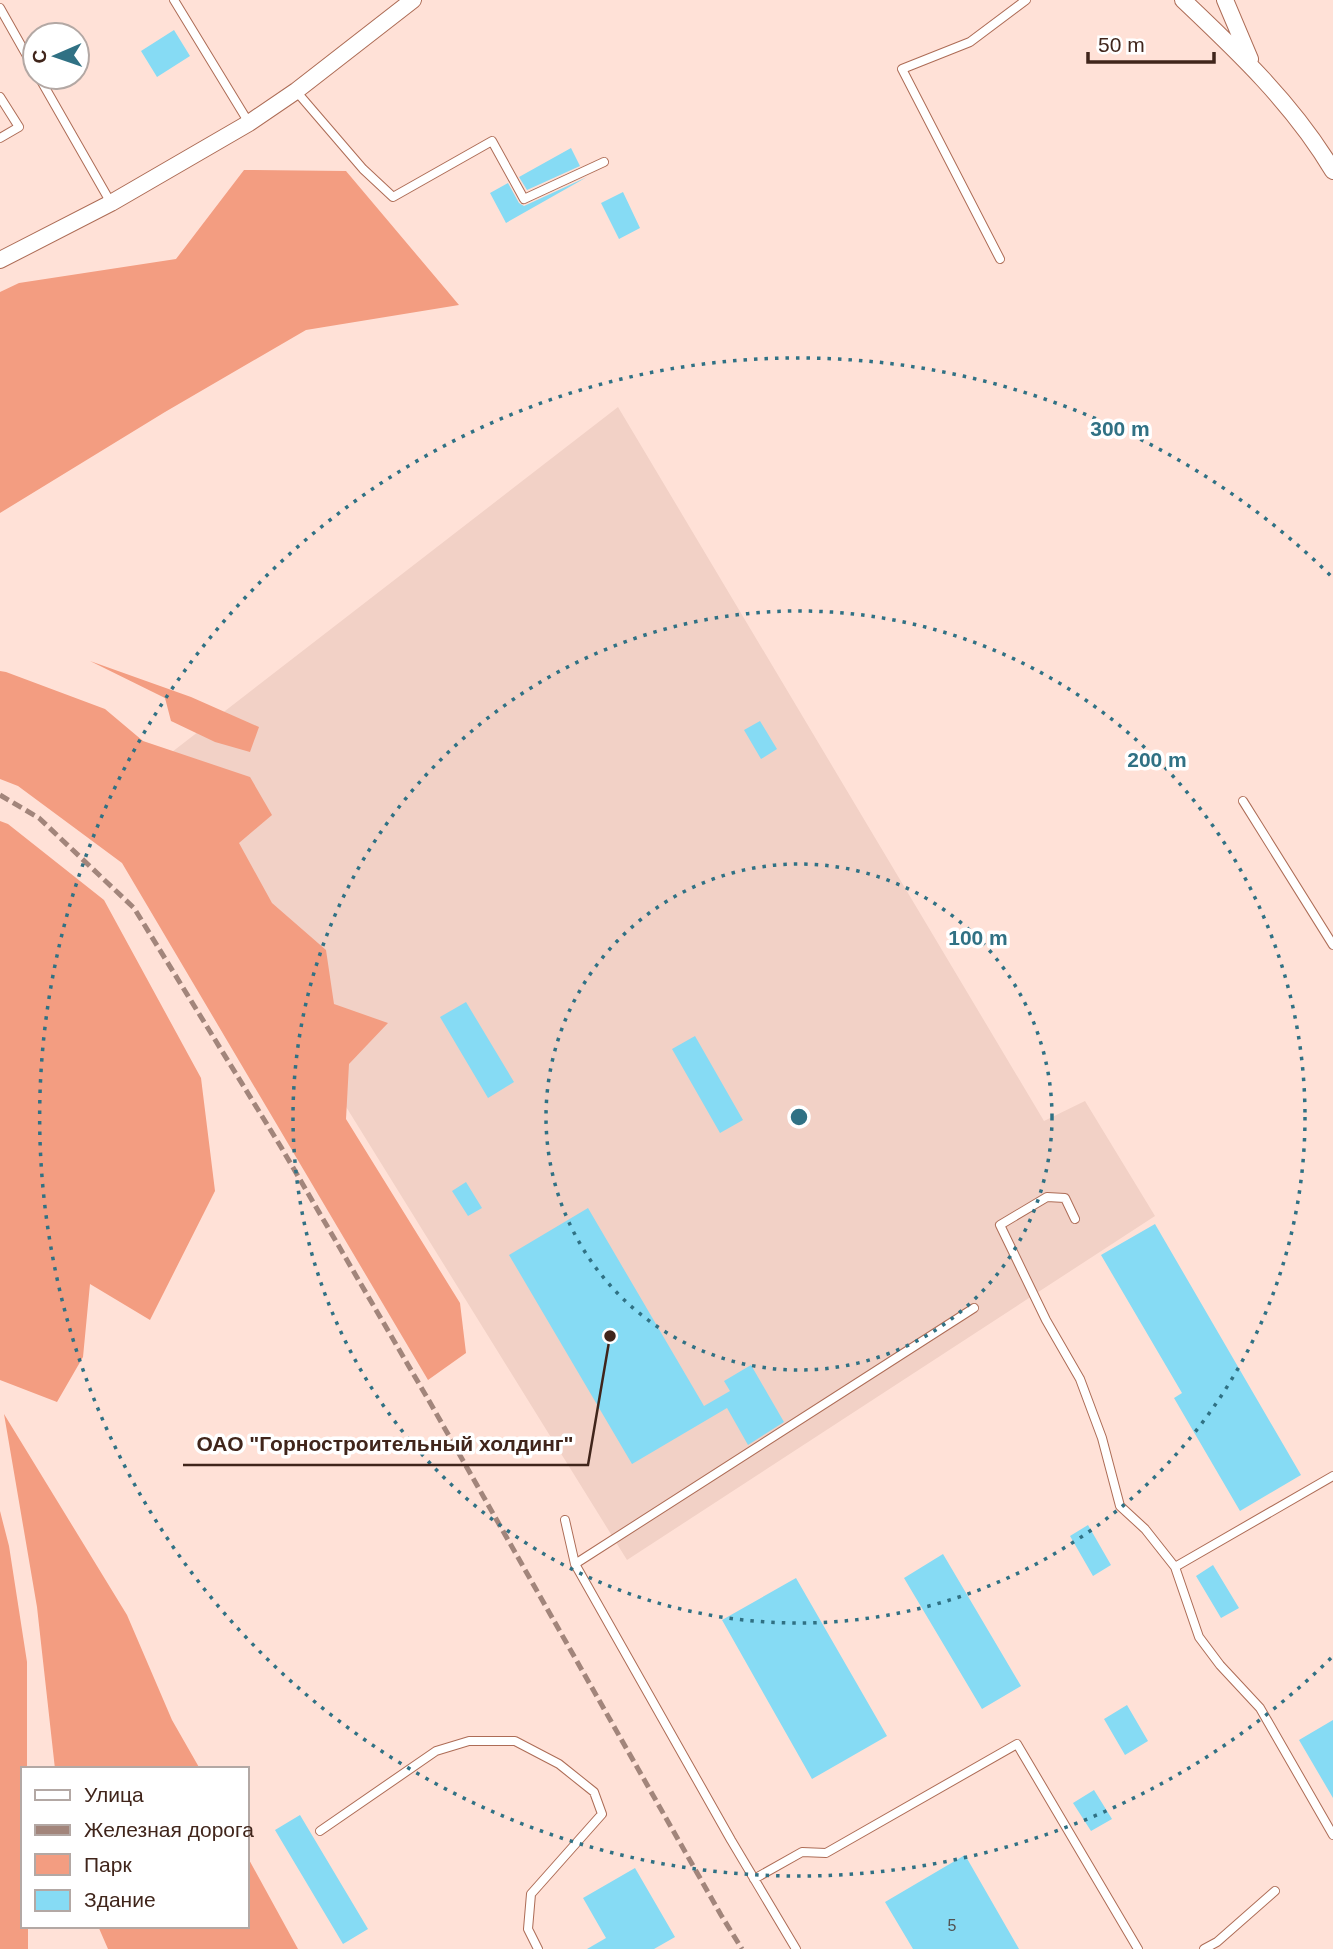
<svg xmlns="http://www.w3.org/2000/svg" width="1333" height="1949" font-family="Helvetica,sans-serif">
<rect width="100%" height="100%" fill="#ffe1d7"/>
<path fill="#f2d1c6" d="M618,407l426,714 41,-20 70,115 -528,344 -486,-784z"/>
<path fill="#f39d81" d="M244,170l102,1 113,134 -153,25 -141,82 -165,101v-221l19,-9 157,-24z
M90,661l101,36 68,30 -9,25 -35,-10 -44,-21 -6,-23z
M0,671l6,1 99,37 38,32 107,36 22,38 -33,28 33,60 54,47 8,54 54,19 -39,41 -3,55 114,184 6,50 -38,27 -306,-517 -104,-77 -18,-7z
M0,821l8,3 96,76 97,178 14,113 -65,129 -60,-36 -7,73 -26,45 -57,-22z
M4,1414l123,201 45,105 28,49h-145l-18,-162z
M0,1511l9,35 18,116v107h-4v157h5v23h-28z
M247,1856l51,93h-190l-10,-23h149z"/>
<path fill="#86dbf4" d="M174,30l16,26 -33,21 -16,-26z
M571,148l9,18 -53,24 -8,-13z
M587,177l-81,46 -16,-30 18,-10 11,20 5,3z
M623,192l17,36 -21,11 -18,-36z
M760,721l17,28 -16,10 -17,-29z
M466,1002l48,80 -26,16 -48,-81z
M695,1036l48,84 -23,13 -48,-84z
M466,1182l16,26 -14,8 -16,-25z
M588,1208l116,198 26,-15 -6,-10 27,-16 33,57 -36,23 -21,-37 -95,56 -123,-209z
M1155,1224l146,251 -61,36 -66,-113 8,-5 -81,-138z
M1088,1525l23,40 -18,11 -23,-40z
M943,1554l78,132 -39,23 -78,-131z
M1213,1565l26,43 -18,10 -25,-42z
M796,1578l91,158 -75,43 -90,-159z
M1127,1705l21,36 -23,14 -21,-36z
M1333,1720v78l-34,-58z
M1094,1790l18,29 -21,12 -18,-28z
M300,1815l68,114 -25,15 -68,-114z
M965,1855l54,94h-106l-28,-47z
M635,1868l40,69 -21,12h-67l19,-11 -23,-40z"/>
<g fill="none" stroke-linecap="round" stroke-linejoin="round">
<defs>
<path id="lane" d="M174,0l75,123
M0,8l35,62
M39,77l72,126
M296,91l67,78 30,28 99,-56 32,58 80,-37
M0,97l19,30 -19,11
M1000,259l-98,-190 68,-27 56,-42
M1243,801l90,144
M1075,1219l-10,-21 -18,-1 -47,28 46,95 34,59 22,59 18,68 25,23 30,38 24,70 21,28 40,43 73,127
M565,1520l10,44 156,276 65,109
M575,1564l399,-256
M1175,1567l158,-91
M320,1831l116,-80 33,-10h46l44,23 35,28 8,22 -71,80 -3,35 10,20
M754,1879l48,-27 24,1 191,-109 121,205
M1204,1949l13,-7 58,-51"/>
<path id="street" d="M1183,0c55,52 111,105 150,171
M1225,0l25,59
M0,260l111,-57 138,-80 47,-32 117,-91"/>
</defs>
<use href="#lane" stroke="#ad6c56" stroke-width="10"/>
<use href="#street" stroke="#ad6c56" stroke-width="18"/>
<use href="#lane" stroke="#fff" stroke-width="8"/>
<use href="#street" stroke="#fff" stroke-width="16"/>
<path stroke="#a2857b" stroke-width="5" stroke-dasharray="10 5" stroke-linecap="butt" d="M0,795l39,23 95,90 147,239 151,259 289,509 21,34"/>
</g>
<g fill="none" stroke="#307184" stroke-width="3.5" stroke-dasharray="3.5 7">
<circle cx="799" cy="1117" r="253"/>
<circle cx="799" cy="1117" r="506"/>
<path d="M1331 1658A759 759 0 1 1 1331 576"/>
</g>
<g text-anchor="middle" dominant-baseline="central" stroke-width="7" stroke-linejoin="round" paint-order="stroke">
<g font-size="16" fill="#525251">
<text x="952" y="1925">5</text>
</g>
</g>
<circle cx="799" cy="1117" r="10" fill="#307184" stroke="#fff" stroke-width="3.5"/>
<g font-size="21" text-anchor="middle" font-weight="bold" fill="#307184" stroke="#fff" stroke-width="7" stroke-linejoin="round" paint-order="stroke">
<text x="1120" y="436">300 m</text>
<text x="1157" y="767">200 m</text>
<text x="978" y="945">100 m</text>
</g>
<path fill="none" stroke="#40251b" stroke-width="2.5" d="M610 1336L588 1465H183"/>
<circle fill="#40251b" stroke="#fff" stroke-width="2.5" cx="610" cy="1336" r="7"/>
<g font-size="21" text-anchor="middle" font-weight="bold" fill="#40251b" stroke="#fff" stroke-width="7" stroke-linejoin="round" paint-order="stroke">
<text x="385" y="1451">ОАО "Горностроительный холдинг"</text>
</g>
<rect x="21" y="1767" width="228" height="161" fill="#ffffff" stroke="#b3a8a4" stroke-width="2"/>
<rect x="35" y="1790" width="35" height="10" fill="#ffffff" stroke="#b3a8a4" stroke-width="2"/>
<text x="84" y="1802" font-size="21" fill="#40251b">Улица</text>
<rect x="35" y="1825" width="35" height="10" fill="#a2857b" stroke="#b3a8a4" stroke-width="2"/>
<text x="84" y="1837" font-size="21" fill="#40251b">Железная дорога</text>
<rect x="35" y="1854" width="35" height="21" fill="#f39d81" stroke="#b3a8a4" stroke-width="2"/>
<text x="84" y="1872" font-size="21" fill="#40251b">Парк</text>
<rect x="35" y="1890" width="35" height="21" fill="#86dbf4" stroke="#b3a8a4" stroke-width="2"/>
<text x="84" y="1907" font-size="21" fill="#40251b">Здание</text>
<g transform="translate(56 56) rotate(268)"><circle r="33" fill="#ffffff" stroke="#b3a8a4" stroke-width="2"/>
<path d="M0-5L12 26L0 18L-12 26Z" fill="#307184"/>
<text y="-10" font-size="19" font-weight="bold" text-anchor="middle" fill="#40251b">С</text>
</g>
<path d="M1088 52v10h126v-10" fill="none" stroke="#40251b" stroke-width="3.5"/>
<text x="1098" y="52" font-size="21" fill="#40251b" stroke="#ffffff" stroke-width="5" paint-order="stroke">50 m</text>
</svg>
